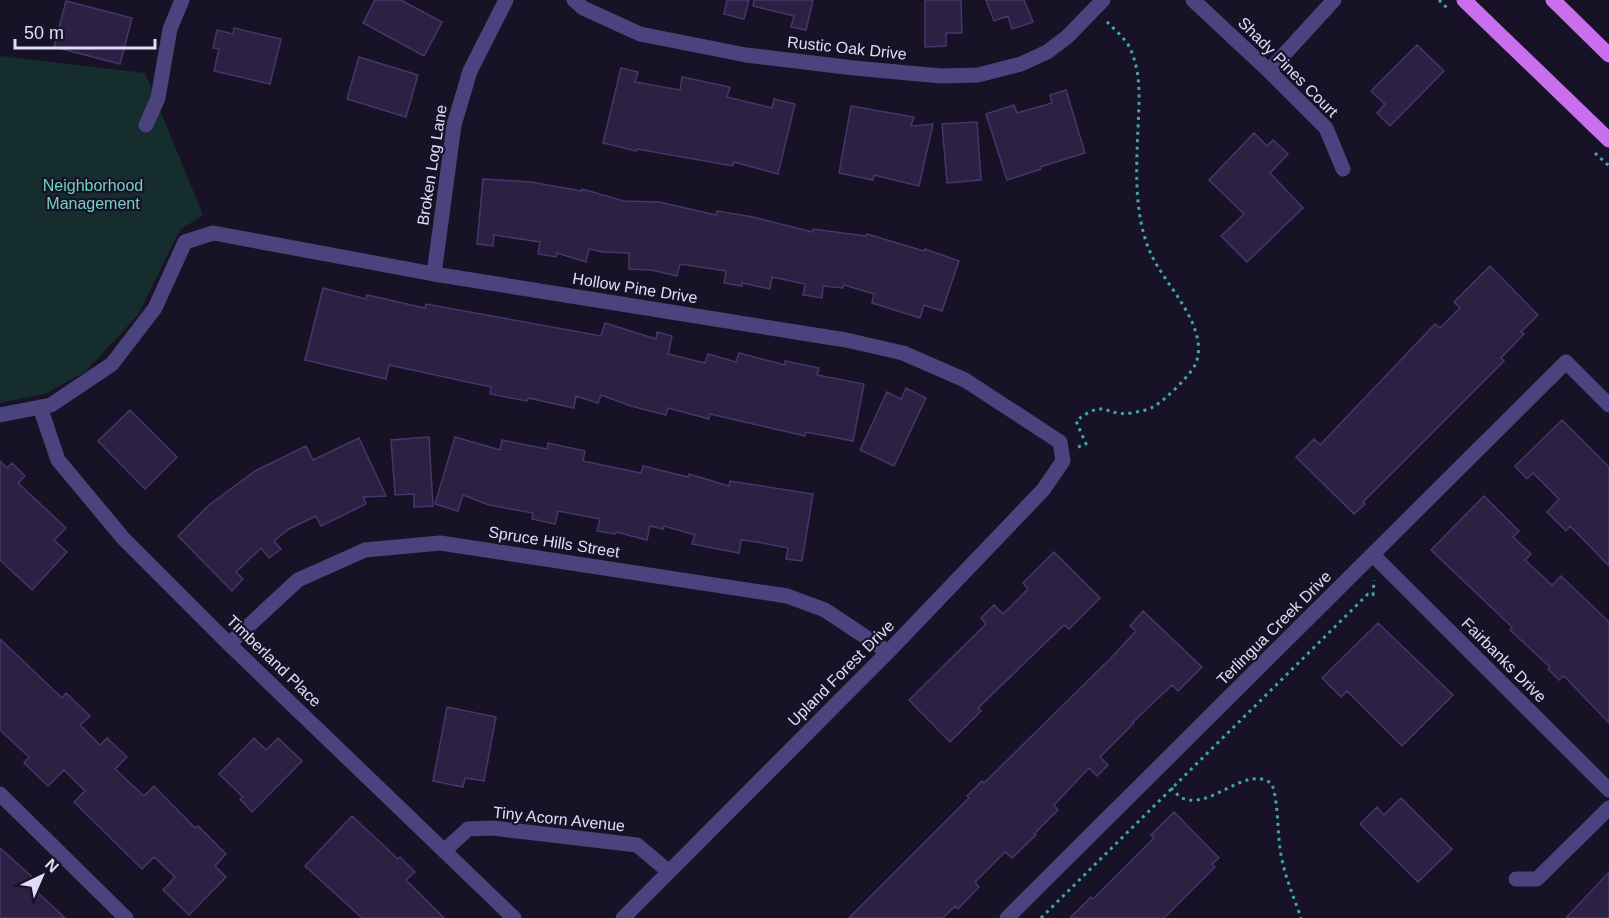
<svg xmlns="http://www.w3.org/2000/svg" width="1609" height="918" font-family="Arial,sans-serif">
<rect width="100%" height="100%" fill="#171225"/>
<path fill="#162d2e" d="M0,56l145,17 58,142 -23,15 -42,85 -53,57 -40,22 -45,9z"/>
<path fill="#2b2143" stroke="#45366c" stroke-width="1.5" d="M375,0h26l41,22 -18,34 -61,-33z
M727,0h22l-5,19 -20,-5z
M754,0h59l-7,30 -15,-3 3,-11 -41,-10z
M925,0h36l1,33h-16v13l-21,1z
M986,0h38l9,22 -21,7 -4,-13 -14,5z
M66,1l66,17 -12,46 -66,-17z
M234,28l47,11 -11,45 -56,-13 5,-22 -6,-1 4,-18 16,4z
M1417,45l27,26 -54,55 -13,-13 8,-9 -14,-13z
M359,57l59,18 -12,42 -59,-18z
M621,68l17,4 -3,10 45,8 2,-13 48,10 -3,10 45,11 2,-9 21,5 -17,70 -44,-12 -1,4 -96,-17 -1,2 -33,-8z
M1066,90l19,63 -45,14 1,2 -34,11 -21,-66 28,-9 3,8 35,-10 -2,-8z
M851,106l63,11 -3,9 22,-2 -14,62 -45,-11 -1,5 -34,-7z
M977,122l4,58 -34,3 -5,-59z
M1254,133l13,13 6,-6 15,14 -18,19 33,35 -56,54 -26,-26 23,-22 -35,-34z
M483,179l48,3 51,9v-2l42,12 35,1 57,13 1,-4 36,6 59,15 1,-3 53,7 1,-2 57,17 1,-2 34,12 -17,50 -18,-6 -4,13 -48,-15 2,-9 -30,-9 -1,3 -20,-2 -1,12 -19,-3 2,-11 -33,-7 -2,12 -28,-6v3l-18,-3 2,-12 -46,-7 -3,12 -26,-6 -22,-1v-16l-26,-1 -14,-3 -3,13 -29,-9 -1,4 -18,-3 2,-12 -46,-7 -1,11 -16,-2z
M1490,266l48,49 -17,17 3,2 -23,24 3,3 -141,141 2,2 -11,10 -58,-57 18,-18 6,6 115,-121 5,4 20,-20 -6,-6z
M323,288l43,11 1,-4 58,13 1,-4 175,32 4,-13 51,16 1,-7 15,4 -4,18 37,9 3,-9 28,8 3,-9 46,12v-4l34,7 -2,7 47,9 -11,57 -47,-9 -1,4 -95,-22 -1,5 -41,-11 -2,7 -35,-9 -30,-11 -3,8 -22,-7 -2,12 -46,-10 -1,3 -37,-7 1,-7 -102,-22 -3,14 -81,-19z
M906,388l20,10 -32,68 -34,-16 27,-58 14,7z
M130,410l47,47 -32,32 -47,-48z
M1562,420l47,47v99l-39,-40 -4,5 -19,-19 12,-13 -26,-26 -6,6 -12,-13z
M429,437l4,69 -19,1v-13l-19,1 -4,-55z
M455,437l45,13 2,-10 45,9 1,-6 37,8 -2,10 58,12 2,-7 45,11 1,-3 40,12 1,-5 83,13 -11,67 -16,-2 2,-11 -31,-6 -16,-2 -2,13 -47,-9 3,-9 -31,-9 -1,3 -13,-3 -3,14 -31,-8 -1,2 -18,-3 3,-12 -42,-8 -3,13 -23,-5 1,-6 -44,-8 -26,-10 -5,16 -23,-7z
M359,438l27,58 -23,1 3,7 -45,22 -5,-10 -27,13 -15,12 7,8 -12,9 -8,-10 -25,24 7,7 -11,12 -54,-55 31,-31 46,-34 51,-25 7,14z
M0,461l7,7 5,-5 13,13 -7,7 48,45 -12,12 13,12 -35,38 -32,-30z
M1484,496l35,35 -6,6 18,17 -6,6 27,25 9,-9 48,46v101l-45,-47 -5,4 -11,-11 2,-2 -40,-37 2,-3 -81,-77z
M1054,552l46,46 -31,31 -5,-4 -86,83 3,3 -31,31 -41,-42 77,-76 -5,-6 13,-13 9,9 25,-25 -5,-6z
M1143,611l59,56 -24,24 -6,-6 -39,37 1,1 -34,34 8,8 -11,11 -8,-8 -35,37 4,5 -24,24 2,1 -24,23 -7,-6 -30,30 4,5 -21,22 -3,-3 -12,12h-94l120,-120 -2,-2 15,-15 2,2 126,-124 26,-28 -6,-5z
M1378,623l75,72 -51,51 -55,-55 -6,6 -19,-19z
M0,639l62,59 4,-5 24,23 -10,9 20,20 7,-7 20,19 -12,12 29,27 10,-10 41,42 3,-2 28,28 -11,12 11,11 -37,38 -26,-25 12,-13 -21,-20 -12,12 -68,-67 11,-11 -21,-21 -16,16 -24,-23 5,-6 -29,-27z
M447,707l49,10 -12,64 -19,-3 -2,9 -30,-6z
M254,738l12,12 12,-12 24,23 -50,51 -12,-13 3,-2 -24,-23z
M1401,798l51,51 -34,33 -58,-58 17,-17 7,8z
M1174,812l45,46 -7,6 3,3 -51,51h-94l21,-21 2,2 61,-61 -3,-3z
M352,816l46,43 2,-2 15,15 -9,8 38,38h-82l-57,-52z
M0,848l39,35 -5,6 31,29h-65z
M1609,872v46h-43z"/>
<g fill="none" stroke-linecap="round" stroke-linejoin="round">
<path stroke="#3fa7aa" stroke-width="3" stroke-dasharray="3 4.5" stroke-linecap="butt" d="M1439,0l10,10
M1595,153l14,13
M1078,447l8,-3 -10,-23c31,-24 27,-4 55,-8 6,-1 17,-3 22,-6 11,-6 36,-30 42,-42 15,-32 -22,-73 -37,-98 -25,-40 -22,-93 -20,-138 1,-28 4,-54 -8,-81 -5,-10 -16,-19 -24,-27
M1171,788c3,3 7,8 11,10 29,13 64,-35 90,-14 8,25 4,54 11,80 4,18 12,36 18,54
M1041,918l327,-324 5,1 1,-15"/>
<path stroke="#4b437e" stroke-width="15" d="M574,0l9,8 57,26 106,21 108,13 87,8 37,-1 43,-11 26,-12 20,-15 36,-37
M1193,0l76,71 57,57 17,41
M1269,71l65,-71
M146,125l12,-27 12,-69 12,-29
M434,274l20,-149 16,-54 36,-71
M40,407l18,53 65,78 106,106 285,274
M0,415l51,-10 61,-41 43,-56 30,-66 28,-9 221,41 412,66 57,13 62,27 95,62 3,19 -20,29 -155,162 -265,266
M1373,555l236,235
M229,644l69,-64 67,-30 75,-7 347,53 38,14 63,42
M0,794l126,124
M445,850l23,-21 24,-1 145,17 31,26
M1516,879h21l72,-71
M1007,918l559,-556 43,43"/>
<path stroke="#c96fed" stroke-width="15" d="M1464,0l145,140
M1553,0l56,55"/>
</g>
<g text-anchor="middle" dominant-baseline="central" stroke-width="4.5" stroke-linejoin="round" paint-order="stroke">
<g font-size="16" fill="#e1dbfa" stroke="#171225">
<text transform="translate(847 48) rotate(6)">Rustic Oak Drive</text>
<text transform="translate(1288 67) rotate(45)">Shady Pines Court</text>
<text transform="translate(432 165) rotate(-81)">Broken Log Lane</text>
<text transform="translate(635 288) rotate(9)">Hollow Pine Drive</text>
<text transform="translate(554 542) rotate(9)">Spruce Hills Street</text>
<text transform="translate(1274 628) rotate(-45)">Terlingua Creek Drive</text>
<text transform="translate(1504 660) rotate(45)">Fairbanks Drive</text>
<text transform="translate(274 661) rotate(44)">Timberland Place</text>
<text transform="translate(841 673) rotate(-45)">Upland Forest Drive</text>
<text transform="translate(559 819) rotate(6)">Tiny Acorn Avenue</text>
</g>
<g font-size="16" fill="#6fd2c2" stroke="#171225">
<text x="93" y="185">Neighborhood<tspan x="93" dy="18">Management</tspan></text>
</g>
</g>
<g transform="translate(42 876) rotate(44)" stroke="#171225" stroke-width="4.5" paint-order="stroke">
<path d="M0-4.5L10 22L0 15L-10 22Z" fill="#e1dbfa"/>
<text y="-9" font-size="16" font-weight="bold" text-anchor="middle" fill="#e1dbfa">N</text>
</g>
<path d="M15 39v9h140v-9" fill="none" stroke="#e1dbfa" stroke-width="3"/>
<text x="24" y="39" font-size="18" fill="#e1dbfa" stroke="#171225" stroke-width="4.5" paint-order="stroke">50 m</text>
</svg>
